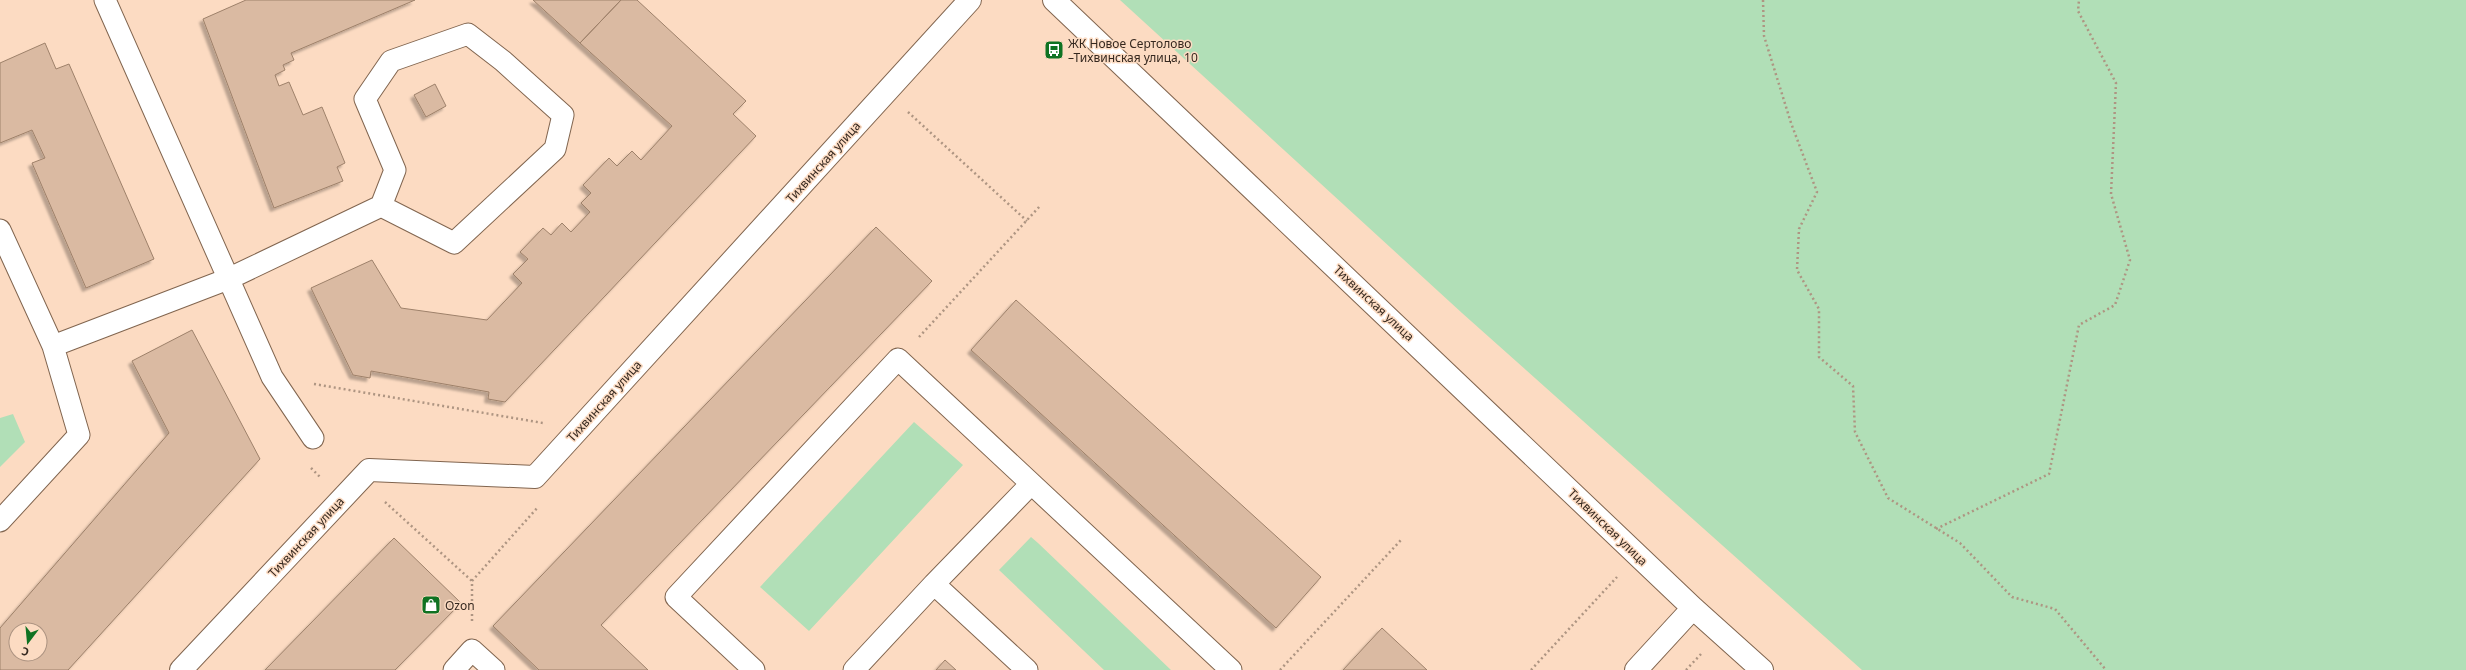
<svg xmlns="http://www.w3.org/2000/svg" width="2466" height="670" font-family="'Noto Sans',sans-serif">
<defs>
<filter id="shadow"><feDropShadow dx="-3.5" dy="3.5" stdDeviation="1" flood-color="#0004"/></filter>
</defs>
<rect width="100%" height="100%" fill="#fcdbc2"/>
<path fill="#b1dfb7" d="M1120,0h1346v670h-604l-400,-357z
M13,414l12,28 -25,25v-49z
M914,422l49,43 -154,166 -49,-44z
M1031,537l7,6 133,127h-67l-105,-100z"/>
<path fill="#dabaa2" stroke="#9e816a" fill-rule="evenodd" filter="url(#shadow)" d="M246,0h169l-124,53 3,7 -11,5 2,5 -10,5 4,11 10,-4 14,33 19,-8 23,56 -8,4 6,14 -69,27 -71,-189z
M533,0h88l-41,43z
M621,0h16l109,101 -13,13 23,22 -251,266 -17,-3 1,-7 -118,-21 -1,7 -17,-3 -42,-87 61,-28 29,48 86,12 35,-37 -9,-9 15,-15 -8,-7 23,-24 8,7 11,-12 9,9 19,-20 -9,-9 10,-10 -8,-8 26,-27 8,8 15,-15 9,9 31,-34 -92,-83z
M45,43l11,26 13,-5 85,195 -68,29 -54,-125 13,-5 -13,-28 -32,13v-80z
M435,84l11,22 -20,11 -12,-22z
M876,227l56,54 -331,344 47,45h-109l-46,-44z
M1016,300l305,277 -45,51 -305,-278z
M192,330l68,129 -192,211h-68v-42l169,-195 -37,-72zM16,630h24v24h-24z
M394,538l67,65 -66,67h-130z
M1382,628l45,42h-84z
M945,660l11,10h-20z"/>
<g fill="none" stroke-linecap="round" stroke-linejoin="round">
<defs>
<path id="lane" d="M105,0l167,377 41,61
M0,230l53,116 175,-67 153,-73 14,-36 -30,-71 26,-38 77,-27 35,27 60,54 -8,34 -101,94 -73,-37
M0,521l79,-86 -26,-89
M934,584l97,-100
M454,670l18,-20 22,20
M754,670l-78,-73 222,-238 333,311
M854,670l80,-86 93,86"/>
<path id="street" d="M1054,0l639,608 69,62
M181,670l188,-200 166,7 435,-477
M1636,670l57,-62"/>
</defs>
<use href="#lane" stroke="#81654f" stroke-width="23"/>
<use href="#street" stroke="#81654f" stroke-width="24"/>
<path stroke="#ae9582" stroke-width="2.5" stroke-dasharray="2 3" stroke-linecap="butt" d="M1763,0l1,36 27,87 26,69 -18,37 -2,41 22,39v48l34,29 2,46 33,66 72,45 52,54 43,12 51,61
M908,112l119,109
M919,337l121,-131
M314,384l229,39
M311,468l9,9
M385,502l87,79
M1936,529l113,-55 30,-149 36,-20 15,-45 -19,-66 5,-111 -38,-72 1,-11
M472,621v-40l66,-74
M1280,670l121,-130
M1531,670l86,-93
M1686,670l15,-16"/>
<use href="#lane" stroke="#fff" stroke-width="21"/>
<use href="#street" stroke="#fff" stroke-width="22"/>
</g>
<defs>
<symbol id="bus-square" viewBox="-11 -11 22 22"><rect x="-9" y="-9" width="18" height="18" rx="4" fill="#0f7222" stroke="#fcdbc2"/><path d="M-5-6H5V4H4V6H2V4H-2V6H-4V4H-5ZM-3.5-4V0h7V-4ZM-3.5 1.2v1.5H-2V1.2ZM2 1.2v1.5H3.5V1.2Z" fill="#fff"/></symbol>
<symbol id="shop-square" viewBox="-11 -11 22 22"><rect x="-9" y="-9" width="18" height="18" rx="4" fill="#0f7222" stroke="#fcdbc2"/><path d="M-5-2.5h2.3a2.7 3.5 0 0 1 5.4 0H5L5.5 6h-11ZM-1.5-2.5h3a1.5 2.3 0 0 0-3 0Z" fill="#fff"/></symbol>
</defs>
<g fill-rule="evenodd">
<use href="#bus-square" x="1043" y="39" width="22" height="22"/>
<use href="#shop-square" x="420" y="594" width="22" height="22"/>
</g>
<g text-anchor="middle" dominant-baseline="central" stroke-width="3" stroke-linejoin="round" paint-order="stroke">
<g font-size="12" fill="#35281f" stroke="#fcdbc2" text-anchor="start">
<text x="1068" y="43">ЖК Новое Сертолово<tspan x="1068" dy="14">–Тихвинская улица, 10</tspan></text>
<text x="445" y="605">Ozon</text>
</g>
<g font-size="12" fill="#35281f" stroke="#fcdbc2">
<text transform="translate(823 162) rotate(-48)">Тихвинская улица</text>
<text transform="translate(1374 303) rotate(43)">Тихвинская улица</text>
<text transform="translate(604 401) rotate(-48)">Тихвинская улица</text>
<text transform="translate(1608 527) rotate(44)">Тихвинская улица</text>
<text transform="translate(306 537) rotate(-47)">Тихвинская улица</text>
</g>
</g>
<g transform="translate(28 642) rotate(196)"><circle r="19" fill="#fcdbc2" stroke="#ac9381"/>
<path d="M0-3L7 15L0 10L-7 15Z" fill="#0f7222"/>
<text y="-6" font-size="11" font-weight="bold" text-anchor="middle" fill="#35281f">С</text>
</g>
</svg>
